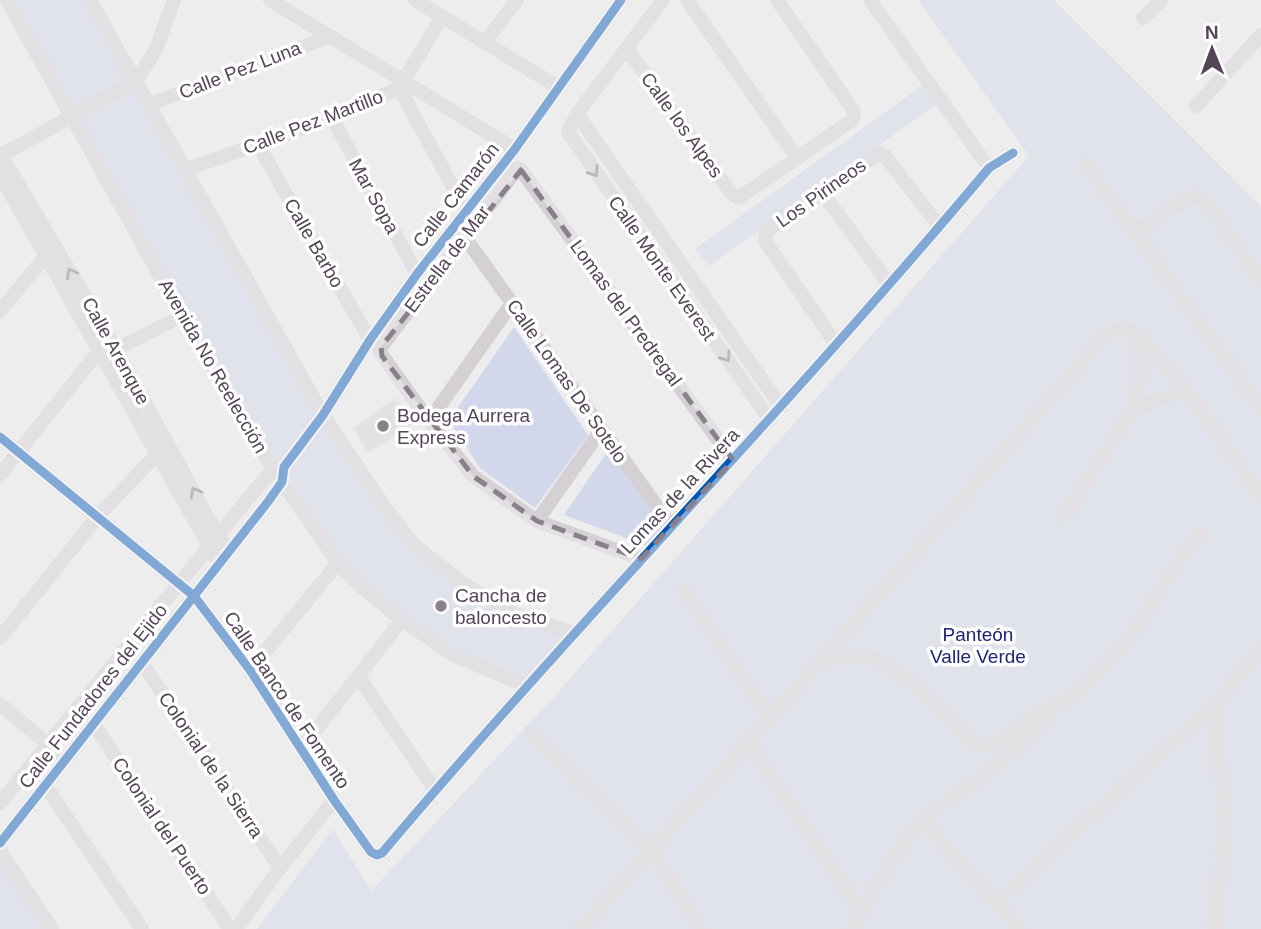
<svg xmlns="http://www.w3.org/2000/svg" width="1261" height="929" font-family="Arial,sans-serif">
<rect width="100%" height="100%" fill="#ededed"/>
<path fill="#d2d7eb" d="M8,0h82l294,506 77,76 112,51 -45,53 -75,-31 -115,-92 -65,-94z
M918,0h136l207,206v723h-1004l76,-100 38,62 181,-192 477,-543z
M923,85l14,19 -228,162 -14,-17z
M514,327l74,108 -53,73 -55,-40 -31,-48z
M609,449l57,74 -18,23 -84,-31z
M0,851l52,78h-52z"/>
<path fill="#d8d6d8" stroke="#e0dedf" stroke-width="2" d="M396,398l17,26 -45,28 -14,-24z"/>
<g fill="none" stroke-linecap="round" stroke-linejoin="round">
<path stroke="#d4d0d4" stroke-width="14" d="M7,0l175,316 91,153 65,94 25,25 39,32 51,35 75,31
M90,0l233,415 61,91 30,39 47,37 51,31 61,20
M270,0l245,149
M415,0l143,87
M663,0l-86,114 -9,18 202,288
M687,0l110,158
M870,0l119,168
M1143,18l18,-18
M485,42l32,-42
M627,49l105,145 7,4 112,-77 3,-5 -1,-6 -76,-110
M399,88l67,123
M150,104l181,-68
M1196,106l65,-71
M577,114l204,293
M332,118l85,156
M258,145l112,195
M0,153l116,196 102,187 11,15
M0,156l136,-75 20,-32 18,-49
M1086,164l175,245
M187,169l145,-51 67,-30 43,-71
M0,175l219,389
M822,192l67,92
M1135,231l52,-32 11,-3 9,7 54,77
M464,236l207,290
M0,311l45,-54
M1139,334l47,56
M836,344l-71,-103 2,-10 113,-78 4,2 56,72
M116,349l66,-33
M1133,409l53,-19 75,106
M429,421l83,-118
M0,437l194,159 56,74 84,130 37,52 6,3 5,-2c197,-233 411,-451 607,-685l24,-15
M0,475l99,-124
M537,521l64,-91
M641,559l-104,-38 -64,-45 -44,-55 -49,-69 1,-5 137,-179 3,2 212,290
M683,589l87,130
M0,638l98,-122 59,-62
M822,660l282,-323c12,-9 22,-12 35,-3l1,45 -7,30 -70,108
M142,663l138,205
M250,670l88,-107
M358,676l77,114
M0,704l65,55
M93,723l137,206
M530,733l121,116 50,80
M748,743l113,167
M301,749l101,-129
M45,785l97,144
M0,803l252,-309 21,-25 8,-1
M922,820c43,-32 106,-73 136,-116
M0,843l267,-340 15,-21 2,-15 39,-52 47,-75 47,-66 98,-125 106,-149
M0,851l52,78
M997,902l221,-200
M236,929l44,-61 54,-68
M581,929l241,-269c17,-1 37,-6 54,-1 25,7 77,65 98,85 23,8 44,-17 61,-29 13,-9 30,-12 42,-22 15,-13 30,-28 42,-43 30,-36 49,-79 80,-115
M851,929l40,-68 31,-41 98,109
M1214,929l12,-107 -9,-72 -2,-25 3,-23 43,-54"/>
<defs>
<path id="cycleway" d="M0,437l194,159 56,74 84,130 37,52 6,3 5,-2c197,-233 411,-451 607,-685l24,-15
M0,843l267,-340 15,-21 2,-15 39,-52 47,-75 47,-66 98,-125 106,-149"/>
</defs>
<use href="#cycleway" stroke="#fff" stroke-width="13"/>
<use href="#cycleway" stroke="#0057b8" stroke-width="9"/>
</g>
<defs><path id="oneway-chevron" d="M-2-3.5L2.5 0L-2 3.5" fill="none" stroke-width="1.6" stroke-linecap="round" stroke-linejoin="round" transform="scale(1.75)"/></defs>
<g stroke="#817683">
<use href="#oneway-chevron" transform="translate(594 172) rotate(55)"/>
<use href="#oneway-chevron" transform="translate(71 273) rotate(-120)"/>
<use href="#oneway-chevron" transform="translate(726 357) rotate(55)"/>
<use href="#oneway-chevron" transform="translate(195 492) rotate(-119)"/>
</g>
<path d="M0 0H1261V929H0ZM521,170l212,290 -92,99 -104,-38 -64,-45 -91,-120 -1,-9z" fill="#ededed" fill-opacity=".55" fill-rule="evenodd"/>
<path fill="none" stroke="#8a808c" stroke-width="5" stroke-dasharray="14 9" stroke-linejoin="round" d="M521,170l212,290 -92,99 -104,-38 -64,-45 -91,-120 -1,-9z"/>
<g fill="#8a808c" stroke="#fff" stroke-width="2.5">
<circle cx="383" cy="426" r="7"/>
<circle cx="441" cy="606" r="7"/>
</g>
<g text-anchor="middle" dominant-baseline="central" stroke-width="7" stroke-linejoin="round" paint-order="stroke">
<g font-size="19" fill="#554657" stroke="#fff">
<text transform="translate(240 70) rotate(-21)">Calle Pez Luna</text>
<text transform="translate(313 122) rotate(-21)">Calle Pez Martillo</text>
<text transform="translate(682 125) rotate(54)">Calle los Alpes</text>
<text transform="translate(821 193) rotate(-35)">Los Pirineos</text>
<text transform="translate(456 195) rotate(-52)">Calle Camarón</text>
<text transform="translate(374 196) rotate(61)">Mar Sopa</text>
<text transform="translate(314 243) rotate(60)">Calle Barbo</text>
<text transform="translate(447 259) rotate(-53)">Estrella de Mar</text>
<text transform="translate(662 268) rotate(55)">Calle Monte Everest</text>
<text transform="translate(626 313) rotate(54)">Lomas del Predregal</text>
<text transform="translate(116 351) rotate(61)">Calle Arenque</text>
<text transform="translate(213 366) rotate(60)">Avenida No Reelección</text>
<text transform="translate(567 381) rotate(55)">Calle Lomas De Sotelo</text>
<text transform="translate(680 491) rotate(-47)">Lomas de la Rivera</text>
<text transform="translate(93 696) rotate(-52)">Calle Fundadores del Ejido</text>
<text transform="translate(287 700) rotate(56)">Calle Banco de Fomento</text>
<text transform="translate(211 765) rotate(56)">Colonial de la Sierra</text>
<text transform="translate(162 826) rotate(56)">Colonial del Puerto</text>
</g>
<g font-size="19" fill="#554657" stroke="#fff" text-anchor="start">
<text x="397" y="415">Bodega Aurrera<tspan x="397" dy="22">Express</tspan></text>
<text x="455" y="595">Cancha de<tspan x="455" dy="22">baloncesto</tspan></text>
</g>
<g font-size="19" fill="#1d2472" stroke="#fff">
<text x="978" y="634">Panteón<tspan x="978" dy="22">Valle Verde</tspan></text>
</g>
</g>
<g transform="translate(1212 49) rotate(359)" stroke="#ffffff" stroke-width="5" paint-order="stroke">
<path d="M0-5L12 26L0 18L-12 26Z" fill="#554657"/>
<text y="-10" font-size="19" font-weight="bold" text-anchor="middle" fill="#554657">N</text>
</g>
</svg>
